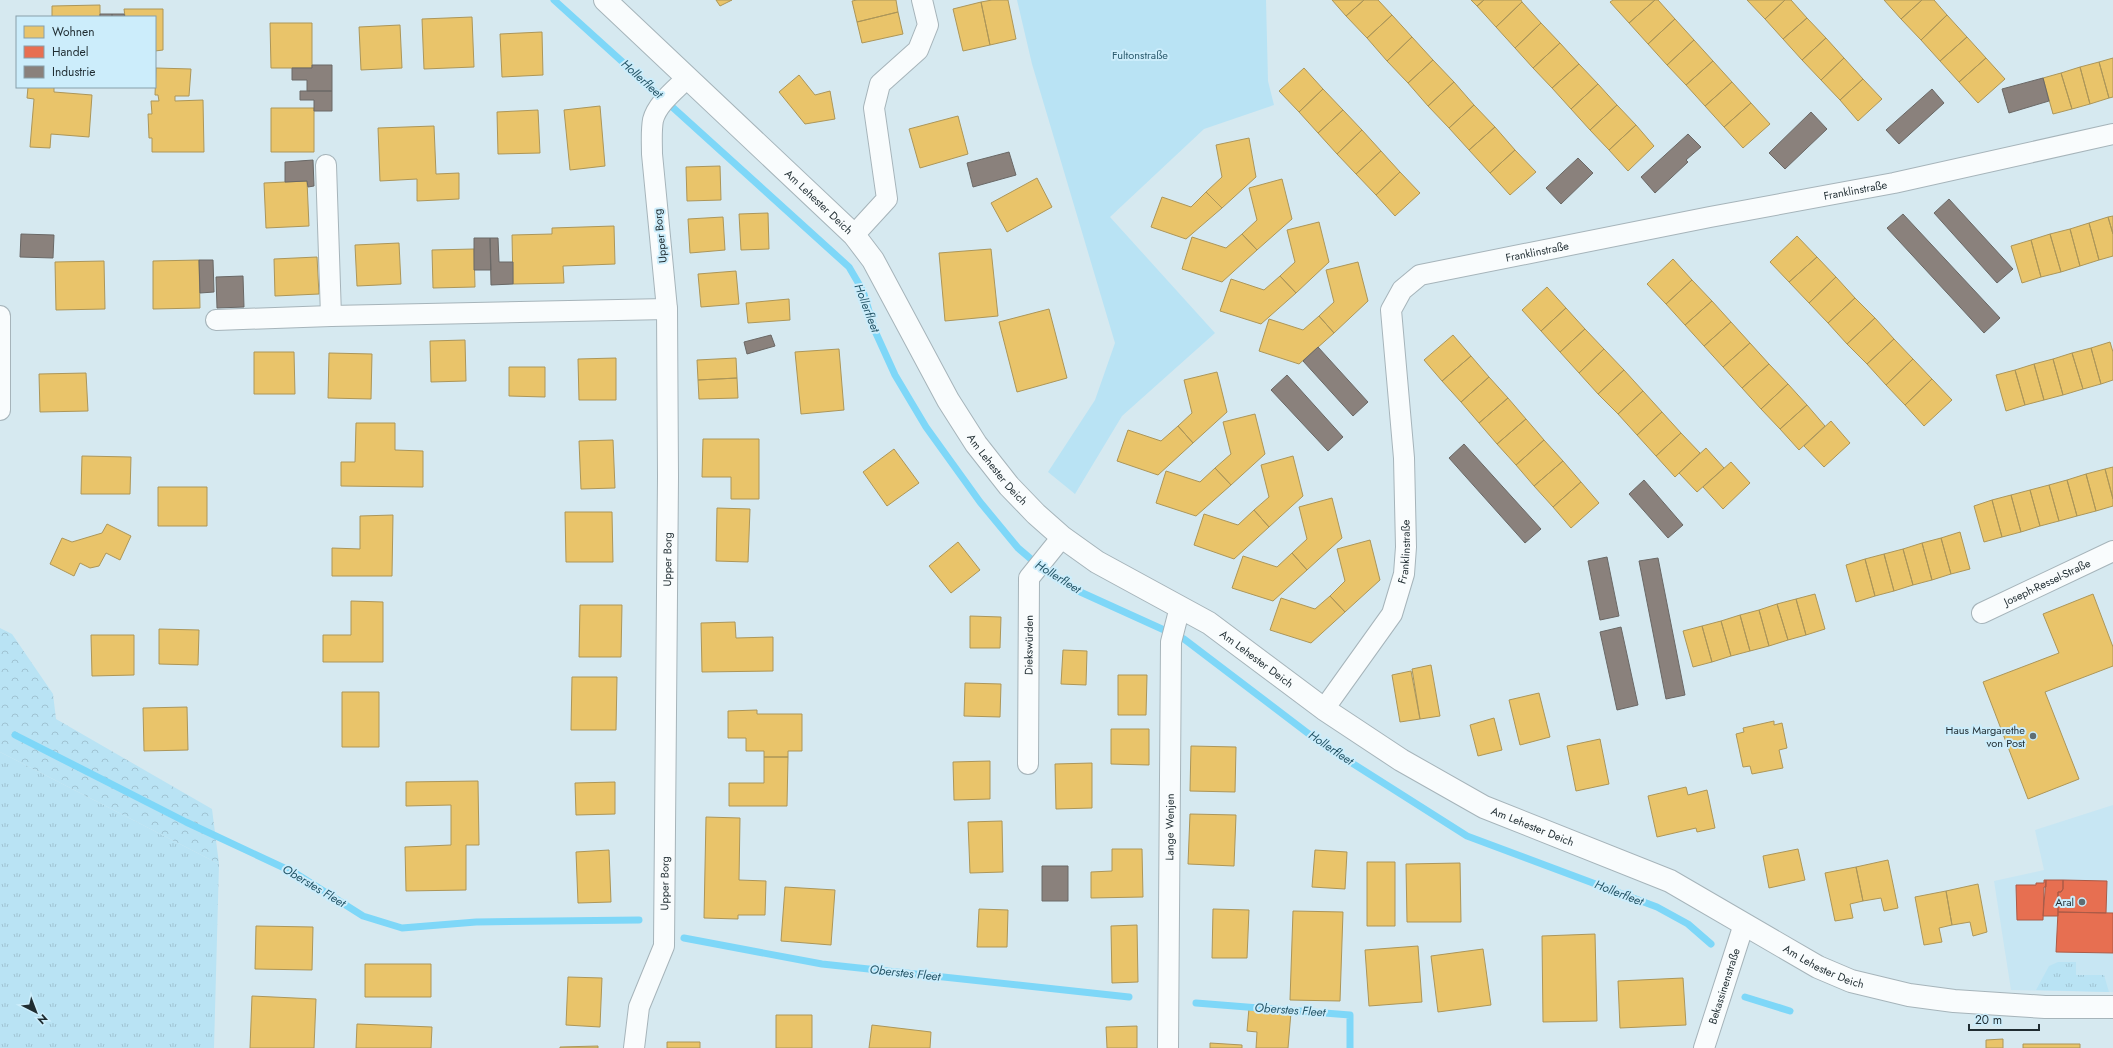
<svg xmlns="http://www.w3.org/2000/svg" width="2113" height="1048" font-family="Jost,sans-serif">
<defs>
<pattern id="grass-tufts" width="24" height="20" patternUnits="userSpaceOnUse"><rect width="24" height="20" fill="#b9e3f4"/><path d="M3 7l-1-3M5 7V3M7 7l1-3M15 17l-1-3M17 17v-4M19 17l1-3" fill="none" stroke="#9fc3d2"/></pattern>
<pattern id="forest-crowns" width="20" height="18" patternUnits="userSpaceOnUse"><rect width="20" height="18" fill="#b9e3f4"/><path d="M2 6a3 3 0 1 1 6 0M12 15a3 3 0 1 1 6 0" fill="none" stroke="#9fc3d2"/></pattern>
</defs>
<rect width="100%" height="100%" fill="#d6e9f0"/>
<path fill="#c7e6f3" d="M2113,805v187l-102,-2 -17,-109 50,-11 -9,-40z"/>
<path fill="url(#grass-tufts)" d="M0,752l219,112 -5,184h-214z
M2058,962h18v13h28l5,17 -73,-2 13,-24z"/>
<path fill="url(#forest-crowns)" d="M0,628l12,6 41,60 3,25 156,90 7,55 -219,-112z"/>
<path fill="#b9e3f4" d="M1017,0h249l2,81 6,24 -70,24 -94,88 105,116 -93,83 -47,78 -27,-22 47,-72 20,-57 -83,-279z"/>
<path fill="#e9c46a" stroke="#ac9659" d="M716,0h16l-12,6z
M857,0h39l2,12 -41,10 -5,-21z
M992,0h16l8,39 -26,6 -9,-43z
M1332,0h32l-18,16z
M1364,0h14l14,15 -25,23 -21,-22z
M1471,0h13l-7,6z
M1484,0h37l1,2 -26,25 -19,-21z
M1613,0h42l-26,23 -19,-21z
M1655,0h3l17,19 -27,25 -19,-21z
M1747,0h38l-20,19z
M1785,0h6l16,18 -24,21 -18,-20z
M1884,0h38l-21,19z
M1922,0h12l13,15 -26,25 -20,-21z
M981,2l9,43 -27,6 -10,-42z
M1522,2l19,21 -26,25 -19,-21z
M100,5v12h-48v-11z
M124,9h39v41l-8,1v-34h-30z
M898,12l5,22 -41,9 -5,-21z
M1392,15l20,22 -25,24 -20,-23z
M1947,15l20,22 -27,24 -19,-21z
M472,17l2,50 -50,2 -2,-50z
M1807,18l19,20 -24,22 -19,-21z
M1675,19l19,21 -27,25 -19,-21z
M270,23h42v45h-41z
M1541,23l19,20 -27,25 -18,-20z
M400,25l2,43 -41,2 -2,-43z
M542,32l1,43 -41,2 -2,-43z
M1412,37l21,23 -25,23 -21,-22z
M1967,37l19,21 -27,24 -19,-21z
M1826,38l18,20 -23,22 -19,-20z
M1694,40l19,21 -27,24 -19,-20z
M1560,43l19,21 -27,24 -19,-20z
M1844,58l19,21 -23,21 -19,-20z
M1986,58l19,21 -27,24 -19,-21z
M2113,58v39l-4,1 -10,-36z
M1433,60l21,22 -26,24 -20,-23z
M1713,61l19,21 -27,24 -19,-21z
M2099,62l10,36 -19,6 -10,-37z
M1579,64l19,20 -27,25 -19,-21z
M2080,67l10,37 -18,5 -11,-36z
M156,68l35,1 -2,27h-14v5l28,-1 1,52h-52v-14h-3l-1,-24h4l-1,-13h8l-1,-6h-3z
M1304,68l19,21 -24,23 -20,-21z
M2061,73l11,36 -19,5 -10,-36z
M799,75l16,20 15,-4 5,28 -30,5 -26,-32z
M1863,79l19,20 -24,22 -18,-21z
M1454,82l20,23 -25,23 -21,-22z
M1732,82l19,21 -27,24 -19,-21z
M1598,84l19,21 -27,25 -19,-21z
M28,87h26v5l38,3 -3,42 -38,-3 -1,14 -20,-1 4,-48 -7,-1z
M1323,89l20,21 -25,23 -19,-21z
M1751,103l19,21 -27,24 -19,-21z
M1474,105l21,22 -26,23 -20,-22z
M1617,105l19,20 -27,25 -19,-20z
M600,106l5,60 -35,4 -6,-60z
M271,108h43v44h-43z
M538,110l2,43 -42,1 -1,-42z
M1343,110l19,20 -25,24 -19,-21z
M958,116l10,38 -48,14 -11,-39z
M1636,125l18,21 -26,25 -19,-21z
M434,126l2,48 23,-1v26l-42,2v-22l-37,2 -2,-53z
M1495,127l20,23 -25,23 -21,-23z
M1362,130l19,21 -25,23 -19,-20z
M1249,138l7,39 -34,31 -16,-16 16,-15 -6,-32z
M1515,150l21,22 -26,23 -20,-22z
M1381,151l19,21 -24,23 -20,-21z
M720,166l1,34 -34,1 -1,-34z
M1400,172l20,21 -25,23 -19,-21z
M1037,178l15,29 -45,25 -16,-29z
M1282,179l10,40 -35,31 -15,-16 15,-14 -8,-32z
M307,181l2,45 -43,2 -2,-45z
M1206,192l16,16 -36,31 -35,-12 11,-30 29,10z
M768,213l1,36 -28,1 -2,-36z
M2113,216v18l-5,-17z
M723,217l2,33 -35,3 -2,-34z
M2108,217l5,17v22l-14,4 -10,-37z
M1319,222l10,40 -33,31 -16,-17 15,-14 -8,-32z
M2089,223l10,37 -19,6 -10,-37z
M614,226l1,38 -52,2 1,17 -51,1 -1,-49 40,-1v-6z
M2070,229l10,37 -19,6 -11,-38z
M1242,234l15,16 -35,32 -40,-13 10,-32 34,11z
M2050,234l11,38 -20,5 -10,-37z
M1797,236l20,21 -28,25 -19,-20z
M2031,240l10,37 -19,6 -11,-37z
M399,243l2,41 -44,2 -2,-41z
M474,249l1,38 -42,1 -1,-38z
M991,249l7,67 -53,5 -6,-68z
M317,257l2,37 -44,2 -1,-37z
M1817,257l19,20 -27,26 -20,-21z
M1673,259l19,21 -26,24 -19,-20z
M199,260l1,48 -47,1v-48z
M104,261l1,48 -49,1 -1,-48z
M1358,262l10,39 -34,32 -15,-17 15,-14 -8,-32z
M736,271l3,33 -38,3 -3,-33z
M1280,276l16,17 -35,31 -41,-13 11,-32 33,11z
M1836,277l19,21 -27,25 -19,-20z
M1692,280l20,21 -27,24 -19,-21z
M1547,287l19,21 -25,23 -19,-21z
M1855,298l20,20 -28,26 -19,-21z
M789,299l1,21 -42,3 -2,-20z
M1712,301l19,21 -27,24 -19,-21z
M1566,308l19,21 -25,23 -19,-21z
M1049,309l18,69 -50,14 -18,-70z
M1319,316l15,17 -35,31 -40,-13 10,-32 34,11z
M1875,318l19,21 -27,25 -20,-20z
M1731,322l19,21 -27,24 -19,-21z
M1585,329l19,20 -25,24 -19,-21z
M1453,335l18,21 -29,25 -18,-21z
M1894,339l19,20 -27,26 -19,-21z
M465,340l1,41 -35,1 -1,-41z
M2110,342l3,10v28l-12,4 -10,-36z
M1750,343l19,21 -27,24 -19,-21z
M2091,348l10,36 -18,5 -11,-36z
M839,349l5,61 -43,4 -6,-62z
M1604,349l20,21 -26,24 -19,-21z
M254,352h40l1,42h-41z
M329,353l43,1 -1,45 -43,-1z
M2072,353l11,36 -20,6 -10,-36z
M1471,356l18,21 -28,25 -19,-21z
M616,358v42h-37l-1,-41z
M736,358l1,20 -39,2 -1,-20z
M1913,359l19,20 -27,26 -19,-20z
M2053,359l10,36 -19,5 -10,-36z
M1769,364l19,20 -27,25 -19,-21z
M2034,364l10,36 -19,5 -10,-35z
M509,367h36v30l-36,-1z
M1624,370l19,21 -25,23 -20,-20z
M2015,370l10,35 -19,6 -10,-36z
M1217,372l10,40 -34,31 -15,-17 14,-13 -8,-33z
M86,373l2,38 -48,1 -1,-38z
M1489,377l19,21 -29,25 -18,-21z
M737,378l1,20 -39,1 -1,-19z
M1932,379l20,21 -28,26 -19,-21z
M1788,384l19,21 -27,24 -19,-20z
M1643,391l19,21 -25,23 -19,-21z
M1508,398l18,21 -29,25 -18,-21z
M1807,405l18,21 -26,24 -19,-21z
M1662,412l19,21 -25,23 -19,-21z
M1255,414l10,40 -34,31 -16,-17 16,-14 -8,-32z
M1526,419l18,21 -28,25 -19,-21z
M1831,421l19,22 -26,24 -20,-21z
M356,423h39v27l28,1v36l-82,-1v-24h14z
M1178,426l15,17 -35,32 -41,-14 11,-31 33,11z
M1681,433l19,20 -25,24 -19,-21z
M703,439h56v60h-28v-22h-29z
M613,440l2,48 -34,1 -2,-48z
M1544,440l19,21 -29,25 -18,-21z
M1706,448l18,20 -27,24 -18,-19z
M894,449l25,34 -32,23 -24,-34z
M82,456l49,1 -1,37h-49z
M1293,456l10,40 -34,31 -15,-17 15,-13 -8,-32z
M1563,461l18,21 -28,25 -19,-21z
M1731,462l19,21 -27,26 -20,-22z
M2113,467v32l-8,-30z
M1215,468l16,17 -35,31 -40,-13 10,-32 34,11z
M2105,469l8,30v7l-17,5 -10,-37z
M2086,474l10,37 -19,5 -10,-36z
M2067,480l10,36 -18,5 -10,-36z
M1581,482l18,21 -28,25 -18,-21z
M2049,485l10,36 -19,5 -10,-36z
M158,487h49v39h-49z
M2030,490l10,36 -19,6 -10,-37z
M2011,495l10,37 -19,5 -10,-37z
M1332,498l10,40 -35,32 -15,-17 15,-14 -8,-32z
M1992,500l10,37 -18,5 -10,-36z
M717,508l33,1 -2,53 -32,-1z
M1254,510l15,17 -35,32 -40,-14 10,-31 34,11z
M565,512h47l1,50h-47z
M393,515l-1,61h-60v-28l28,1v-33z
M107,524l24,12 -11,24 -14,-7 -7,13 -9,2 -10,-5 -6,13 -24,-12 12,-26 10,4 30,-9z
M1960,532l10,37 -19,5 -10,-36z
M1941,538l10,36 -19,6 -10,-37z
M1370,540l10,40 -35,32 -15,-16 15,-15 -8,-32z
M958,542l22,28 -29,23 -22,-27z
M1922,543l10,37 -19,5 -10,-36z
M1903,549l10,36 -19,6 -10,-37z
M1292,553l15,17 -34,31 -41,-13 11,-32 34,11z
M1884,554l10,37 -19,5 -10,-37z
M1865,559l10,37 -19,6 -10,-37z
M1815,594l10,35 -19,6 -10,-36z
M2093,594l20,53v19l-68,26 34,87 -51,20 -45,-117 76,-29 -16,-39z
M1330,596l15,16 -34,31 -41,-13 11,-32 34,11z
M1796,599l10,36 -18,5 -11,-36z
M351,601l32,1v60h-60v-27h28z
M1777,604l11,36 -19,6 -10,-36z
M580,605h42l-1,52h-42z
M1759,610l10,36 -19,5 -10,-36z
M1740,615l10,36 -19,5 -10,-35z
M970,616l31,1 -1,31h-30z
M1721,621l10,35 -19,6 -10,-36z
M735,622l1,16 37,-1v34l-71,1 -1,-49z
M1702,626l10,36 -19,5 -10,-36z
M159,629l40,1 -1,35 -39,-1z
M91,635h43v40l-42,1z
M1063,650l24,1 -1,34 -25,-1z
M1431,665l9,51 -20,3 -8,-50z
M1411,671l9,48 -20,3 -8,-47z
M1118,675h29l-1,40h-28z
M572,677h45l-1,53h-45z
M965,683l36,1 -1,33 -36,-1z
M342,692h37v55h-37z
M1539,693l11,44 -30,8 -11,-45z
M187,707l1,43 -44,1 -1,-43z
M757,710v4h45v37h-14v6h-24v-6h-18v-13h-18v-27z
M1494,718l8,32 -24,6 -8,-31z
M1774,721v4l8,-2 5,25 -8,2 4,18 -31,6 -2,-8 -7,1 -7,-33 8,-2 -1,-4z
M1111,729h38v36l-38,-1z
M1600,739l9,45 -33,7 -9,-45z
M1191,746l45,1 -1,45 -45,-1z
M764,757h24l-1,49h-58v-23h35z
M990,761v38l-36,1 -1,-38z
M1092,763v45l-36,1 -1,-45z
M478,781l1,64h-13v45l-60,1 -1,-44 46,-2v-40l-45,1v-24z
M615,782v32l-39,1 -1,-32z
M1686,787l2,8 19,-5 8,38 -18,4 -1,-4 -39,9 -9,-41z
M1190,814l46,1 -2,51 -46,-2z
M706,817l34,1 -1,62 27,1 -1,34h-27v4l-34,-1z
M1002,821l1,51 -33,1 -2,-51z
M1112,849h30l1,48 -52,1v-26l21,-1z
M1798,849l7,31 -36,8 -6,-32z
M609,850l2,52 -33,1 -2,-51z
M1315,850l32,2 -2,37 -33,-2z
M1888,860l10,48 -14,3 -3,-13 -18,3 -7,-34z
M1367,862h28v64h-28z
M1460,863l1,59h-54l-1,-58z
M1856,867l7,34 -13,3 3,14 -18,3 -10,-48z
M1978,884l9,48 -14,4 -3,-14 -18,3 -6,-34z
M785,887l50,3 -4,55 -50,-4z
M1946,891l6,34 -13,3 3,14 -18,3 -9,-48z
M979,909l29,1 -1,37h-30z
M1213,909l36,1 -2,48h-35z
M1293,911l50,1 -3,89 -50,-1z
M1137,925l1,57 -26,1 -1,-57z
M256,926l57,1 -1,43 -57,-1z
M1595,934l2,87 -54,1 -1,-86z
M1418,946l4,56 -53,4 -4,-56z
M1483,949l8,56 -53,7 -7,-56z
M365,964h66v33h-66z
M568,977l34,1 -2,49 -34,-2z
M1683,978l3,47 -66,3 -2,-47z
M252,996l64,3 -2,49h-64z
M1249,1008l42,4 -3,36h-32l1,-16 -10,-1z
M776,1015h36v33h-36z
M357,1024l75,3 -1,21h-75z
M872,1025l59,7 -1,16h-61z
M1137,1026v22h-30l-1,-21z
M2003,1039v9h-17v-8z
M667,1042h33v6h-33z
M1210,1043l32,2v3h-32z
M2023,1044h57v4h-57z
M598,1046v2h-38v-1z"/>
<path fill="#e76f51" stroke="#ab5b47" d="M2044,880h2v7h-2l-1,33h-26l-1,-35h20v-2h8z
M2046,880h17v9l-2,3h-3v24h-15z
M2063,880l44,1 -1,32 -48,-1v-20h3l2,-3z
M2058,912l55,1v40l-57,-1z"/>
<path fill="#8a817c" stroke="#6a6866" d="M100,14h12v3h-12z
M112,14h12l1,3h-13z
M312,65h20v26h-25v-11h-15v-12h20z
M2043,78l6,23 -40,12 -7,-24z
M1932,89l12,14 -45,41 -13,-14z
M300,91h32v20h-18v-11h-14z
M1811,112l16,17 -42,40 -16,-16z
M1688,134l13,13 -15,13 2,2 -33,31 -14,-16z
M1009,152l7,23 -43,12 -6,-24z
M1578,158l15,15 -32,31 -15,-16z
M313,160l1,26 -6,1 -1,-6 -22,1v-20z
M1949,199l64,70 -16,14 -63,-70z
M1903,214l97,104 -16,15 -97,-105z
M21,234l33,1 -1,23 -33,-1z
M474,238h16l1,32h-17z
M490,238h8l1,24h14v22l-22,1z
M199,260h14l1,32 -14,1z
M243,276l1,31 -27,1 -1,-31z
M771,335l4,11 -28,8 -3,-12z
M1318,347l50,55 -15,14 -50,-55z
M1287,375l56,62 -15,14 -57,-61z
M1464,444l77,85 -16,14 -76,-85z
M1644,480l39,45 -15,13 -39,-44z
M1607,557l12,59 -19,4 -12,-59z
M1658,558l27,137 -19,4 -27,-138z
M1621,627l17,78 -21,5 -17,-78z
M1042,866h26v35h-26z"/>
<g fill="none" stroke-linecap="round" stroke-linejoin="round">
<path stroke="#7ed7f8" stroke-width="7" d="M554,0l295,267 14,24 12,40 20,44 31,52 54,75 38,46 27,23 31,19 108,49 138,105 145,92 190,71 31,17 23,20
M15,735l171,87 109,51 68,43 39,12 74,-6 163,-2
M684,938l138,26 307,33
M1745,997l45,14
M1196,1003l154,12v33"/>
<defs>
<g id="street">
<path d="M326,165l5,151"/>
<path d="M854,235l33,-36 -13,-91 6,-24 38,-34 10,-25 -6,-25"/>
<path d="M0,316v94"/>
<path d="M216,320l115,-4 336,-7"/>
<path id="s1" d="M1982,613l131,-62"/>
<path id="s2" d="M1324,709l68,-95 12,-40 2,-27 -2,-89 -13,-148 11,-20 18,-15 290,-58 184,-34 219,-49"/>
<path id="s3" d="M1028,764l1,-186 33,-41"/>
<path id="s4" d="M634,1048l5,-41 25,-61 4,-469 -1,-168 -15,-155c0,-11 -1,-23 1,-34 4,-16 22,-30 33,-41"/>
<path id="s5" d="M1168,1048l3,-406 9,-35"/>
<path id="s6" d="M1704,1048l40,-124"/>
</g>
<g id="secondary">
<path id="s7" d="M605,0l249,235 19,25 75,140 28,44 33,42 27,28 26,23 35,25 112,61 115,86 77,51 83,47 186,74 148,86 33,14 58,14 45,6 91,6h68"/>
</g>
</defs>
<use href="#street" stroke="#a6b4ba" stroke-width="22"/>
<use href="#secondary" stroke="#a6b4ba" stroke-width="24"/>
<use href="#street" stroke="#f9fcfd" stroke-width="20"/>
<use href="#secondary" stroke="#f9fcfd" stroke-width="22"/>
</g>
<g fill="#5f6e74" stroke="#ccedfb" stroke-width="1.5">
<circle cx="2033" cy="736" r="4"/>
<circle cx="2082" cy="902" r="4"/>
</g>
<g text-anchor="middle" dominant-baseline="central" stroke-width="4" stroke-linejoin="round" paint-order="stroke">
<g font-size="11" fill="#2b5b6e" stroke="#ccedfb">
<text x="1140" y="55">Fultonstraße</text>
</g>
<g font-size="11" fill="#1f2c31" stroke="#ccedfb">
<text stroke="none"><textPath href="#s2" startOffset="913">Franklinstraße</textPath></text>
<text stroke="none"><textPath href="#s7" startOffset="294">Am Lehester Deich</textPath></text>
<text transform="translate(660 236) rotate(-96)">Upper Borg</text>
<text stroke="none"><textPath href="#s2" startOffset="589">Franklinstraße</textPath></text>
<text stroke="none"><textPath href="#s7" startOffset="618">Am Lehester Deich</textPath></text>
<text stroke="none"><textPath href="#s2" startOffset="181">Franklinstraße</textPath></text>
<text stroke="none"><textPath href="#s4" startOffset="494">Upper Borg</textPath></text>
<text stroke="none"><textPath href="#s1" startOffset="72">Joseph-Ressel-Straße</textPath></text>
<text stroke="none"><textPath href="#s3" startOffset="119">Diekswürden</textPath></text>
<text stroke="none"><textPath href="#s7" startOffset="942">Am Lehester Deich</textPath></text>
<text stroke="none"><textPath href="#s7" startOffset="1266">Am Lehester Deich</textPath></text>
<text stroke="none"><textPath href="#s5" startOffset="221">Lange Wenjen</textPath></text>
<text stroke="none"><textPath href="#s4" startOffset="170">Upper Borg</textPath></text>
<text stroke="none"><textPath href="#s7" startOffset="1590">Am Lehester Deich</textPath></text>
<text stroke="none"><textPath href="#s6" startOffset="65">Bekassinenstraße</textPath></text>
</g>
<g font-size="11" fill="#1f2c31" stroke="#ccedfb" text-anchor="end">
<text x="2025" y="730">Haus Margarethe<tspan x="2025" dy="13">von Post</tspan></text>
<text x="2074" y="902">Aral</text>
</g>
<g font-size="12" font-style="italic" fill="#245567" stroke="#ccedfb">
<text transform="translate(642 79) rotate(42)">Hollerfleet</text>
<text transform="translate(867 308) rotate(69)">Hollerfleet</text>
<text transform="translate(1058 577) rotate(32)">Hollerfleet</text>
<text transform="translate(1331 748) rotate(34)">Hollerfleet</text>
<text transform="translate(314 886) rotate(31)">Oberstes Fleet</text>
<text transform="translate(1619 893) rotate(21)">Hollerfleet</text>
<text transform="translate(905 973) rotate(6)">Oberstes Fleet</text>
<text transform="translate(1290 1010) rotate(4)">Oberstes Fleet</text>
</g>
</g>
<rect x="16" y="16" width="140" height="72" fill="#ccedfb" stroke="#87a0aa"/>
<rect x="24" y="26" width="20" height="12" fill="#e9c46a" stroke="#87a0aa"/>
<text x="52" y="36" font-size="12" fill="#1f2c31">Wohnen</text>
<rect x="24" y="46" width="20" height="12" fill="#e76f51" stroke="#87a0aa"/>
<text x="52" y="56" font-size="12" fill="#1f2c31">Handel</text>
<rect x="24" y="66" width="20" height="12" fill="#8a817c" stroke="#87a0aa"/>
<text x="52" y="76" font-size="12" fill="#1f2c31">Industrie</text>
<g transform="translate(36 1012) rotate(138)" stroke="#ccedfb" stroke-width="3" paint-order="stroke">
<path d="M0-3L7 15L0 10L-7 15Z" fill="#1f2c31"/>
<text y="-6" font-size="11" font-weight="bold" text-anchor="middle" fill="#1f2c31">N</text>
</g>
<path d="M1969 1024v6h70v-6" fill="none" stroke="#1f2c31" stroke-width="2"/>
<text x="1975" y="1024" font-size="12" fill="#1f2c31" stroke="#ccedfb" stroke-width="3" paint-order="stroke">20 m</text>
</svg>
